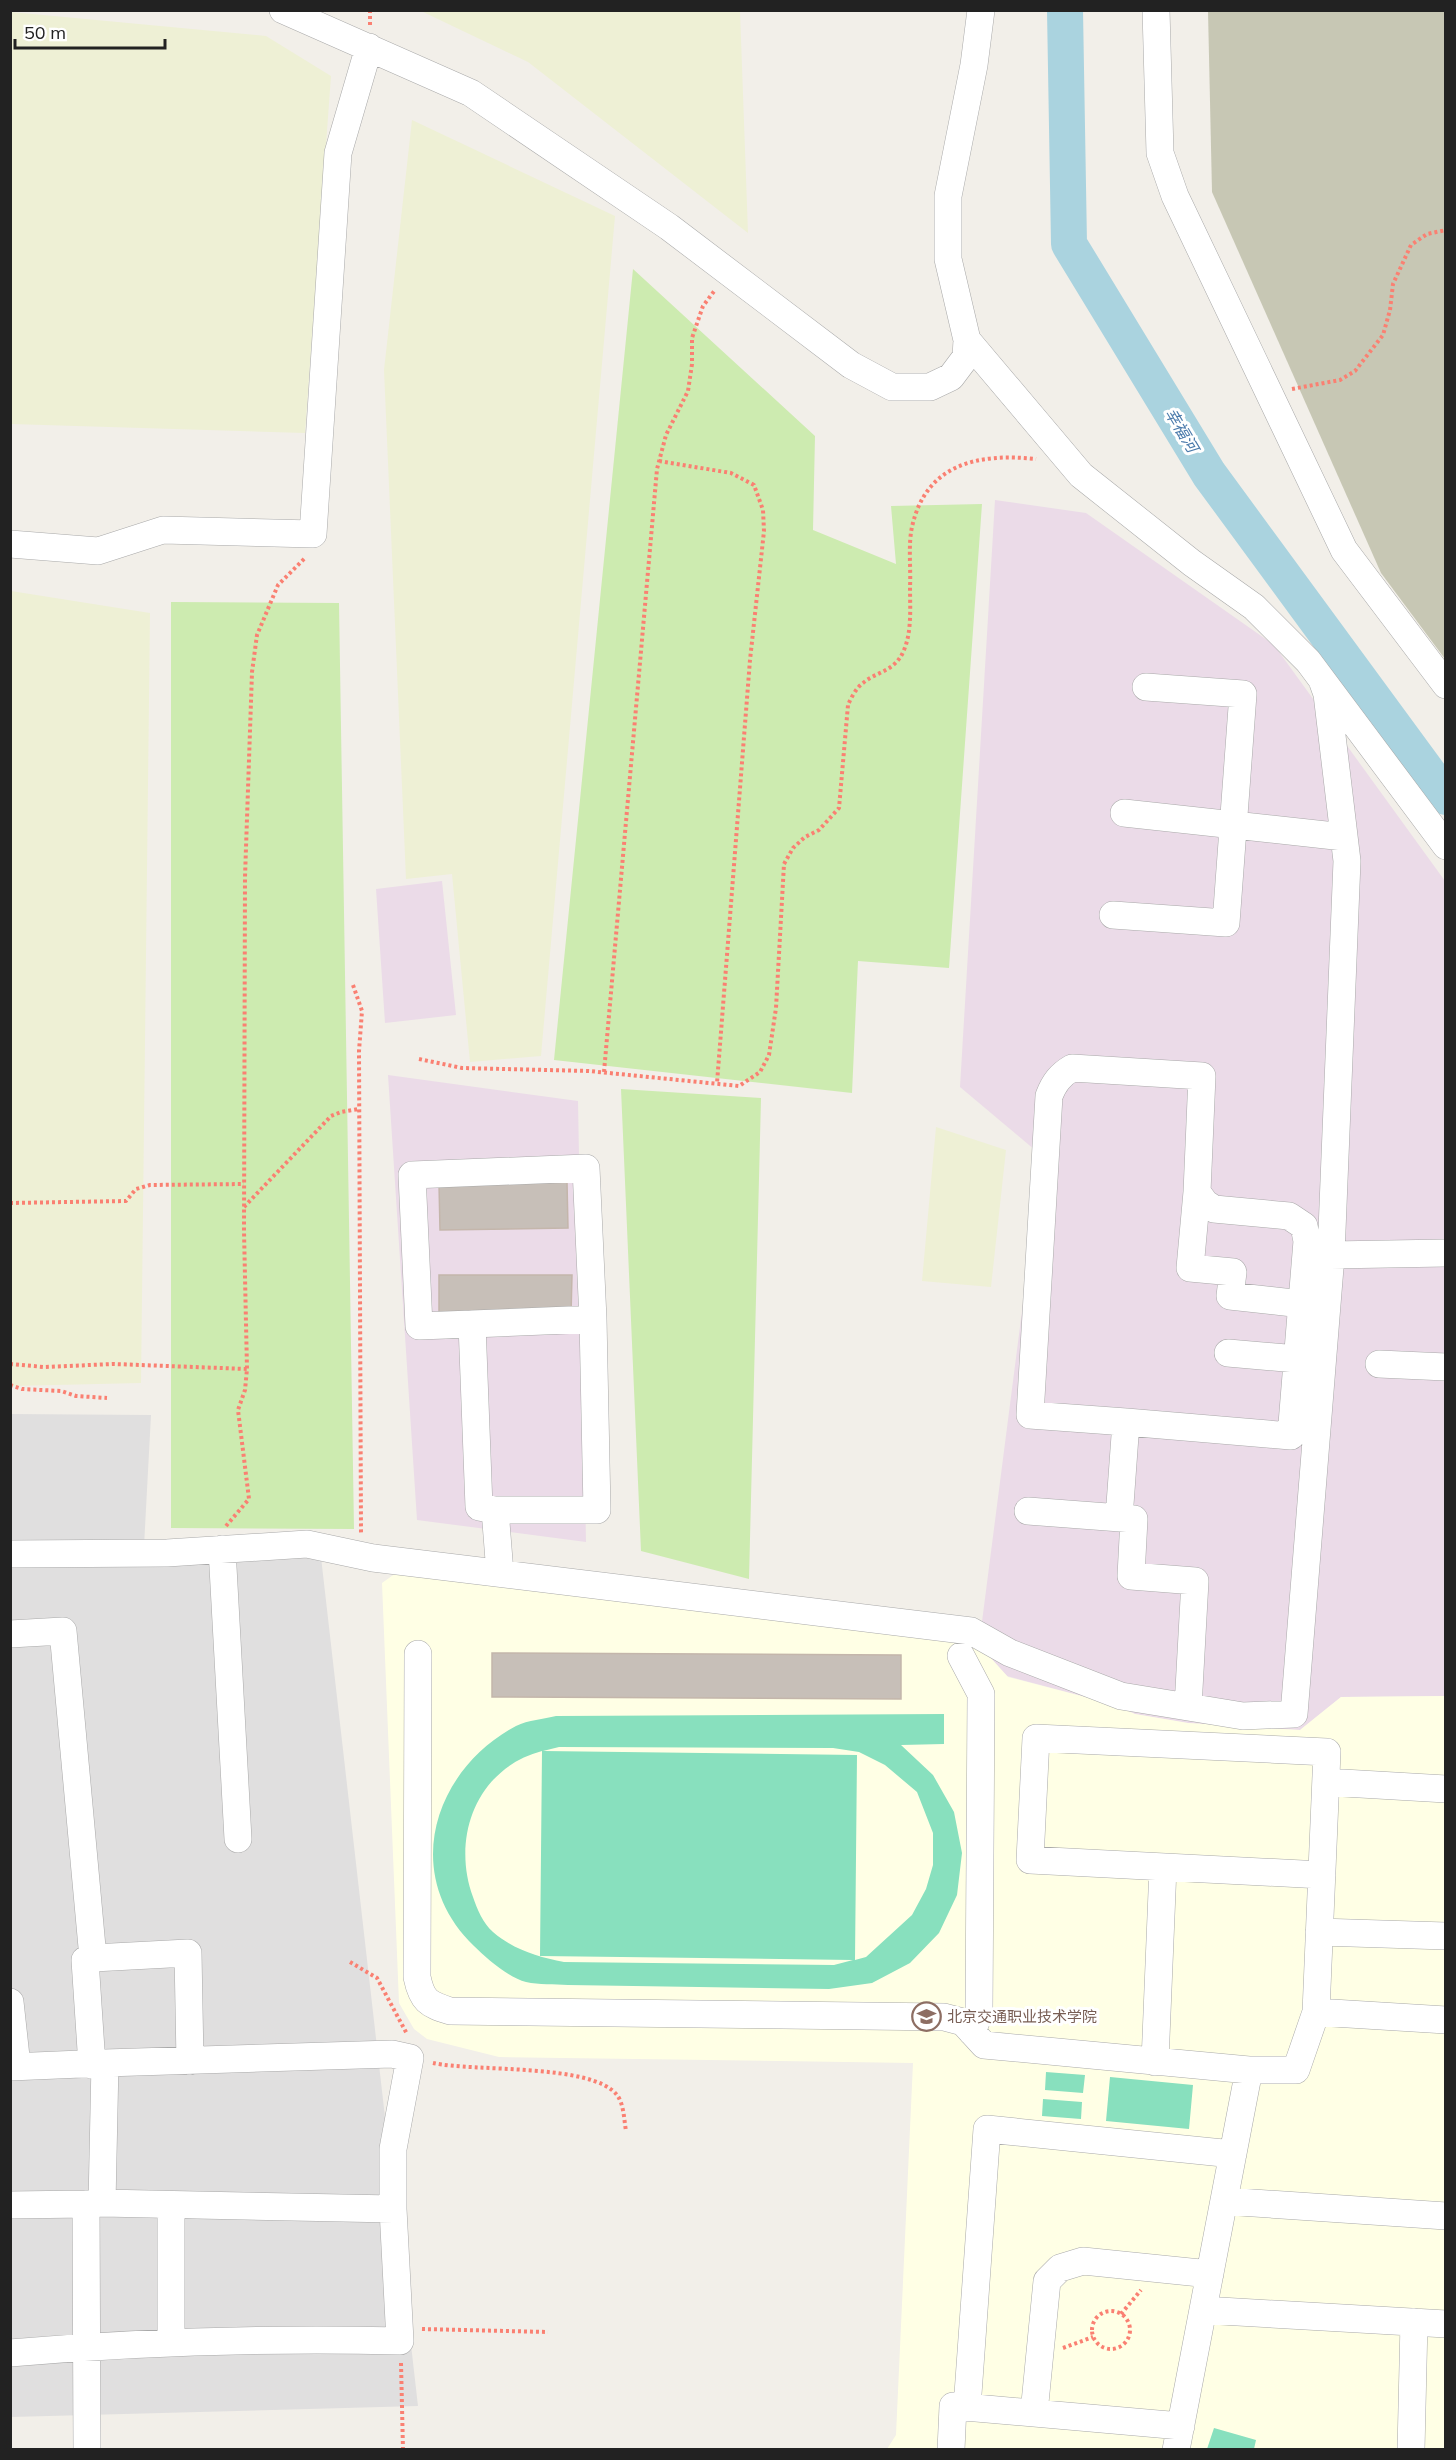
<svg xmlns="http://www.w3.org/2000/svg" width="1456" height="2460" font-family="Mulish,'Noto Sans SC',sans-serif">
<rect width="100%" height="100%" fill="#f2efe9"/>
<path fill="#e0dfdf" d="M10,1414l141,1 -8,150 178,-8 97,849 -407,11z"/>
<path fill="#ebdbe8" d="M995,500l91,13 188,132 171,236v815l-104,1 -41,33 -112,-7 -53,-9 -23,-10 -105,-28 -28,-31 63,-489 -82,-69z
M442,881l14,134 -71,8 -9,-134z
M388,1075l190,26 8,441 -169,-22z"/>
<path fill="#ffffe5" d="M396,1573l583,72 29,32 104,27 23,10 53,9 112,7 41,-33 104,-1v753h-558l9,-14 17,-372 -414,-6 -72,-18 -13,-10 -15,-26 -17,-420z"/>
<path fill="#c7c7b4" d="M1208,11h237v648l-64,-86 -169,-381z"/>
<path fill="#eef0d5" d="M421,11h319l8,222 -220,-171z
M11,12l255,24 65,40 -26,357 -294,-9z
M412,120l203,96 -74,840 -71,6 -18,-188 -46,5 -22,-509z
M11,591l139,22 -9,770 -130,3z
M936,1127l70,23 -15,137 -69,-6z"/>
<path fill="#cdebb0" d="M633,269l182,167 -2,94 83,34 -5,-58 91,-2 -33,464 -91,-7 -6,132 -298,-33z
M171,602l168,1 15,926 -183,-1z
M621,1089l140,9 -12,481 -108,-28z"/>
<path fill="#88e0be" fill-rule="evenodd" d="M944,1714v30l-43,1 32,30 21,37 8,41 -5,42 -18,38 -29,30 -38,20 -43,6 -261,-4c-14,-1 -29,0 -42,-3 -17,-4 -40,-24 -52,-36 -73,-70 -42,-175 42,-220 12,-6 28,-7 40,-10zM559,1747l274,1 26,4 26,13 32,27 16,41v32l-7,24 -14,26 -46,42 -11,3 2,-205 -314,-4zM542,1751l-2,205 313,4 -19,5 -270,-3c-26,-5 -50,-12 -71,-30 -10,-9 -16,-23 -20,-35 -22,-60 4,-129 69,-146z
M1046,2072l39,3 -2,18 -38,-3z
M1110,2077l83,8 -4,44 -83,-8z
M1043,2099l39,3 -1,17 -39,-3z
M1214,2428l42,12 -2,9h-47z"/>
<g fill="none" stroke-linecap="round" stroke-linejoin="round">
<path stroke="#aad3df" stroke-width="36" d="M1065,10l4,234 140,230 237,323"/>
</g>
<path fill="#c7bfb8" stroke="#c4b6ab" stroke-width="1.5" d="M567,1182l1,46 -128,2 -1,-46z
M439,1275h133l-1,40h-132z
M492,1653l409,2v44l-409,-2z"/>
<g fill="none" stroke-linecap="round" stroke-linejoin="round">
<defs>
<path id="minor" d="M283,10l188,83 198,134 182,138 41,22h38l21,-10 15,-20 1,-17 -19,-81v-63l26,-131 7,-55
M1156,10l4,143 15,43 169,354 102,135
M967,340l114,135 111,88 62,44 54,54 138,185
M10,544l88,7 65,-21 150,4 25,-381 31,-106
M1124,813l220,24
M1113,915l113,8 17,-229 -97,-7
M1197,1192l-7,76 43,4 -3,24 72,8
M1331,1255l115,-2
M472,1324l-53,2 -7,-151 174,-7 7,151
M1228,1353l69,6
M1379,1364l67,3
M495,1510h102l-4,-191 -121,5 7,183 16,3 5,63
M1028,1511l106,8 -3,57 64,5 -7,126
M1119,1518l7,-96 165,14 16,-195 -3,-15 -15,-10 -75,-7 -9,-6 -8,-11 5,-116 -130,-8c-12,7 -18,15 -23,28l-19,319 96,7
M222,1549l16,290
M10,1554l157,-1 140,-9 66,14 598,73 39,22 111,43 122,20 51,-2 37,-459 16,-394 -20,-167 -5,-14
M10,1634l53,-3 30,327 -8,2 7,105
M418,1654l-1,323c5,24 11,27 33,34l494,6 19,5 21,23 265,25
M961,1656l20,38 -2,320 -7,18
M1326,1782l120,7
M1319,1932l127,4
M93,1958l95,-5 2,108
M10,2002l7,64
M1316,2012l130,8
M1155,2062l8,-195
M10,2067l95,-4 -3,140 -16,1 1,246
M1224,2201l222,15
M102,2203l291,6
M10,2205l76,-1
M171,2205v138
M1203,2310l243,14
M10,2353c130,-11 260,-15 390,-12l-7,-132v-60l17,-91 -18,-4 -287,9
M967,2408l20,-279 246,25
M1034,2413l13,-132 13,-13 23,-7 127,13
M951,2450l2,-44 228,20
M1176,2450l73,-380h47l20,-58 11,-260 -291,-14 -6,122 292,15
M1411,2450l3,-128"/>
</defs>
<use href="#minor" stroke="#a9a9a9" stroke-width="28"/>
<path stroke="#fa8072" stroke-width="4" stroke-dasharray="3 3" stroke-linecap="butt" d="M370,25v-15
M1292,389l48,-9 15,-9 28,-36 7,-25 3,-26 18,-39 16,-11 19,-4
M659,461l72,12 23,12 9,25 1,21 -14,129 -33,423
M353,985l9,26 -3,40 2,482
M419,1059l43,9 127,3 150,15 21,-14 9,-17 7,-47 8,-144 9,-16 12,-11 14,-7 20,-22 9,-103c3,-7 8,-17 15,-22 14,-12 32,-11 41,-33 8,-19 6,-43 6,-63 1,-19 -2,-42 2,-60 14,-64 67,-74 124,-68
M604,1072l53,-603 9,-34 22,-44 4,-27v-26l11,-32 12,-16
M10,1203l116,-2 10,-12 14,-4 94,-1
M244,1207l87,-91 10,-4 18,-3
M10,1364l34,3 70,-3 133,5
M10,1385l12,4 39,2 15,5 31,2
M226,1526l23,-27 -11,-89 7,-20 2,-21 -3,-138 1,-354 7,-205 5,-37 21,-50 27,-27
M350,1962l27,16 30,56
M433,2063c40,9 159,0 184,32 7,9 7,25 9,36
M1092 2330a19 19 0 1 1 38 0a19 19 0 1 1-38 0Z
M1121,2314l20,-24
M422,2329l126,3
M1063,2348l30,-11
M401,2363l2,87"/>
<use href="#minor" stroke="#fff" stroke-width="27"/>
</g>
<defs>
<symbol id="university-ring" viewBox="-11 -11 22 22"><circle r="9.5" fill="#fff" stroke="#8d6e63" stroke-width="1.5"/><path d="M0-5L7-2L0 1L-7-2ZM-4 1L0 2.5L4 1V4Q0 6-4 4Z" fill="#8d6e63"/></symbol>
</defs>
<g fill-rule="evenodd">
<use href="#university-ring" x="910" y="2000" width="33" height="33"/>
</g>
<g text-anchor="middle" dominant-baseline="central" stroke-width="6" stroke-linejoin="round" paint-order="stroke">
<g font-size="15" fill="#785e54" stroke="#fff" text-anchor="start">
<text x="947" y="2016">北京交通职业技术学院</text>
</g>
<g font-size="16" font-style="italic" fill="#4a7aab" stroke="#fff">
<text transform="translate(1182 430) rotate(59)">幸福河</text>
</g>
</g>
<rect width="1456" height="2460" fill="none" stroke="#222222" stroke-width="24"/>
<path d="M15 39v9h150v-9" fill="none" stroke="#222222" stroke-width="3"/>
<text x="24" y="39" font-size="18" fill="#222222" stroke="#ffffff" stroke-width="4.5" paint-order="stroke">50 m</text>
</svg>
